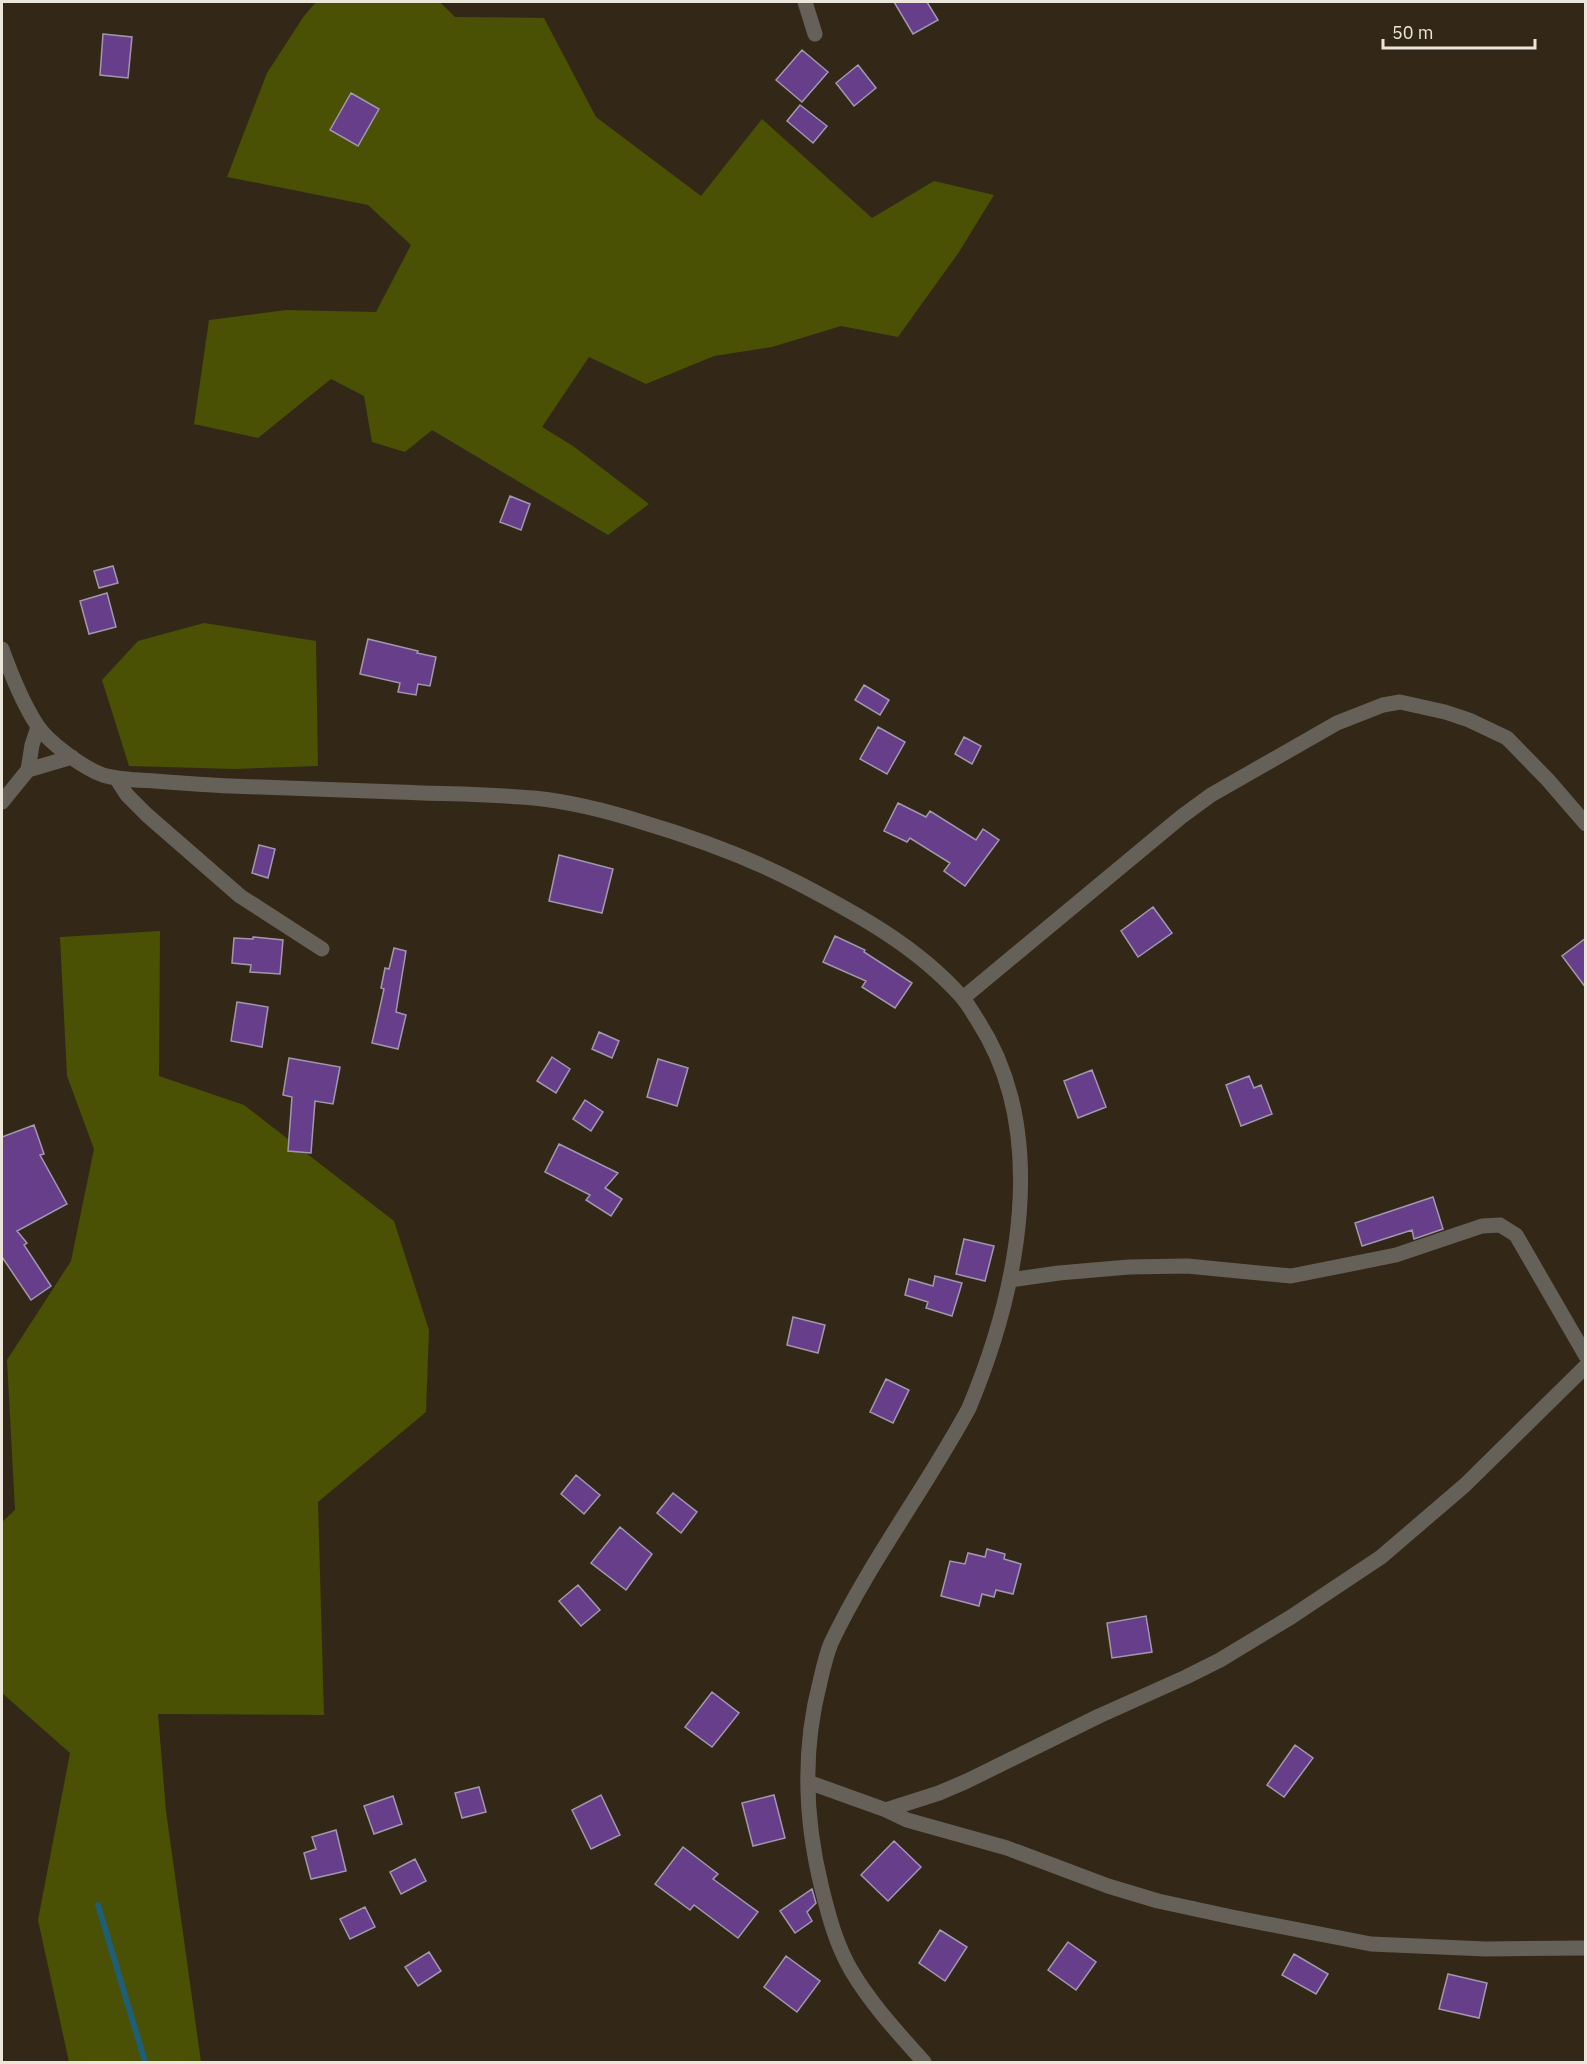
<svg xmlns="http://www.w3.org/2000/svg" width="1587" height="2064" font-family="'IBM Plex Sans',sans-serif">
<rect width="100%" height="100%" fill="#332817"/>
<path fill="#4a5004" d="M316,2h124l15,15 89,1 52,99 105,79 61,-77 110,99 62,-37 60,14 -35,57 -61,85 -57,-11 -69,21 -58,9 -68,28 -57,-27 -47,70 31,19 76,58 -41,31 -176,-105 -27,22 -33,-10 -8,-46 -33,-17 -73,59 -64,-14 15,-104 77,-10 90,2 35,-67 -43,-40 -141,-28 40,-104 37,-57z
M204,623l112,18 2,125 -83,3 -106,-3 -27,-86 36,-39z
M160,931l-1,145 85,29 150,116 35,109 -3,82 -108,90 6,213 -166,-1 8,97 35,251h-132l-31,-142 32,-167 -68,-60v-171l13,-12 -8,-150 64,-99 23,-112 -27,-73 -7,-139z"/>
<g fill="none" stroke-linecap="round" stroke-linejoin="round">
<path stroke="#1e5f77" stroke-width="6" d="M98,1905l47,157"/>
</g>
<path fill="#663e8a" stroke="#a298ae" stroke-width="1.5" d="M894,2h33l11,18 -25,14z
M103,34l29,3 -4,41 -28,-3z
M802,50l26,22 -26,30 -26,-22z
M858,65l18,23 -22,18 -18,-23z
M351,93l28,16 -21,37 -28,-16z
M800,105l27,21 -14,17 -26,-22z
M510,496l20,8 -9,26 -21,-8z
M113,566l5,17 -19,5 -5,-17z
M107,593l9,34 -27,7 -9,-33z
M368,639l50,12 -1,2 19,4 -6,29 -12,-2 -2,11 -18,-3 2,-9 -40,-9z
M864,685l25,15 -9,15 -25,-15z
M878,727l27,15 -18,32 -27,-15z
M964,737l17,9 -9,18 -17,-10z
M898,803l28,14 4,-6 46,29 7,-11 16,11 -34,46 -21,-15 6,-8 -40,-25 -3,4 -23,-11z
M259,845l16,4 -7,29 -16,-5z
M559,855l54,14 -11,44 -53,-12z
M1153,907l19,26 -34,24 -17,-26z
M835,936l30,14 -1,2 48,31 -17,25 -33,-21 4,-6 -43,-19z
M253,937l30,3 -3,34 -30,-2 1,-7 -19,-2 2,-25 19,1z
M1586,938v50l-24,-32z
M394,948l12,3 -10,61 10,3 -8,34 -26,-6 12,-54 -3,-1 4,-20 4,1z
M237,1002l31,5 -6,40 -31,-6z
M599,1032l20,9 -7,17 -20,-9z
M552,1057l18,12 -14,24 -19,-12z
M289,1058l51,9 -7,37 -18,-3 -4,52 -23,-2 4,-54 -9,-2z
M658,1059l30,9 -11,38 -30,-9z
M1092,1070l14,37 -28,11 -14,-37z
M1249,1076l5,12 7,-3 11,29 -31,12 -15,-41z
M585,1100l18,12 -12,19 -18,-12z
M34,1125l10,29 -4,1 27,49 -50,27 10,12 -3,2 27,41 -20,14 -29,-43v-120z
M559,1144l59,29 -13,15 17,11 -11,17 -25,-16 4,-5 -45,-23z
M1433,1197l10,32 -29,10 -2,-9 -50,16 -7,-23z
M964,1239l30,7 -9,35 -29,-7z
M935,1276l27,7 -10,33 -26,-8 2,-6 -23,-7 4,-16 24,7z
M793,1317l32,8 -7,28 -31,-8z
M886,1379l23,11 -16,33 -23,-11z
M576,1475l24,20 -16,19 -23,-20z
M673,1493l24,19 -16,21 -24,-20z
M620,1527l32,27 -26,36 -35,-27z
M987,1549l18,5 -1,5 17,5 -8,30 -17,-4 -2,7 -12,-3 -3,12 -38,-10 9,-35 15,3 3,-11 17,4z
M578,1585l22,25 -19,16 -22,-25z
M1146,1616l6,36 -40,6 -5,-35z
M712,1692l27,21 -27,34 -27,-20z
M1295,1745l18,13 -29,39 -17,-12z
M479,1787l7,25 -24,6 -7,-25z
M601,1795l19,40 -29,14 -19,-39z
M774,1795l11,43 -32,8 -11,-43z
M393,1796l9,28 -28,10 -10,-28z
M336,1830l10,41 -35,8 -7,-26 12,-4 -4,-12z
M894,1841l27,26 -33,34 -27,-26z
M683,1847l35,27 -5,5 45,33 -20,26 -44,-33 -4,5 -35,-26z
M415,1859l11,22 -25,13 -11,-22z
M812,1889l4,14 -9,9 5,9 -17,12 -15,-22z
M365,1907l10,20 -25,12 -10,-20z
M940,1930l27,17 -22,34 -26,-18z
M1068,1942l28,20 -20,28 -28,-20z
M429,1952l12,19 -23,15 -13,-19z
M1294,1954l34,20 -12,20 -34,-19z
M786,1956l34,25 -23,31 -33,-25z
M1448,1974l39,9 -8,35 -40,-9z"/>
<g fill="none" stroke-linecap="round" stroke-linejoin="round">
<path stroke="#666158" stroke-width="15" d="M805,2l10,32
M2,649c9,25 20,53 35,76 11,17 46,43 66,50 16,5 34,5 52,6 25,2 51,4 76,5 56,2 111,4 167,6 45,2 91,2 136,6 39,4 74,13 111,25 54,16 105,35 155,61 59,31 116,62 161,112 7,8 12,17 17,25 73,113 40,270 -9,387 -43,80 -99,153 -138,235 -5,12 -8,26 -11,39 -18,69 -15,139 2,207 7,28 14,55 29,81 20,34 47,63 73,92
M28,770l44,-13
M116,778l11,17 20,20 93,81 82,53
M2,802l26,-32 4,-25 6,-18
M963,998l218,-181 30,-22 126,-72 46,-18 17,-3 45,10 24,8 38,18 41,42 38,44
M1010,1280l49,-7 70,-6 58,-1 104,10 105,-21 86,-29 18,-1 16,10 70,121
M808,1782l78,28 21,10 100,28 101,38 50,15 74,16 139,27 115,5 100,-1
M886,1810l53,-17 28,-12 132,-65 87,-39 34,-17 71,-43 90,-60 84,-72 121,-119"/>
</g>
<rect width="1587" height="2064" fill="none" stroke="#ece5da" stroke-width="6"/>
<path d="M1383 39v9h152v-9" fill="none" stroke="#ece5da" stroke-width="3"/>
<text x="1392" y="39" font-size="18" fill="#ece5da" stroke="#332817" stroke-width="4.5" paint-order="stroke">50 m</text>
</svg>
